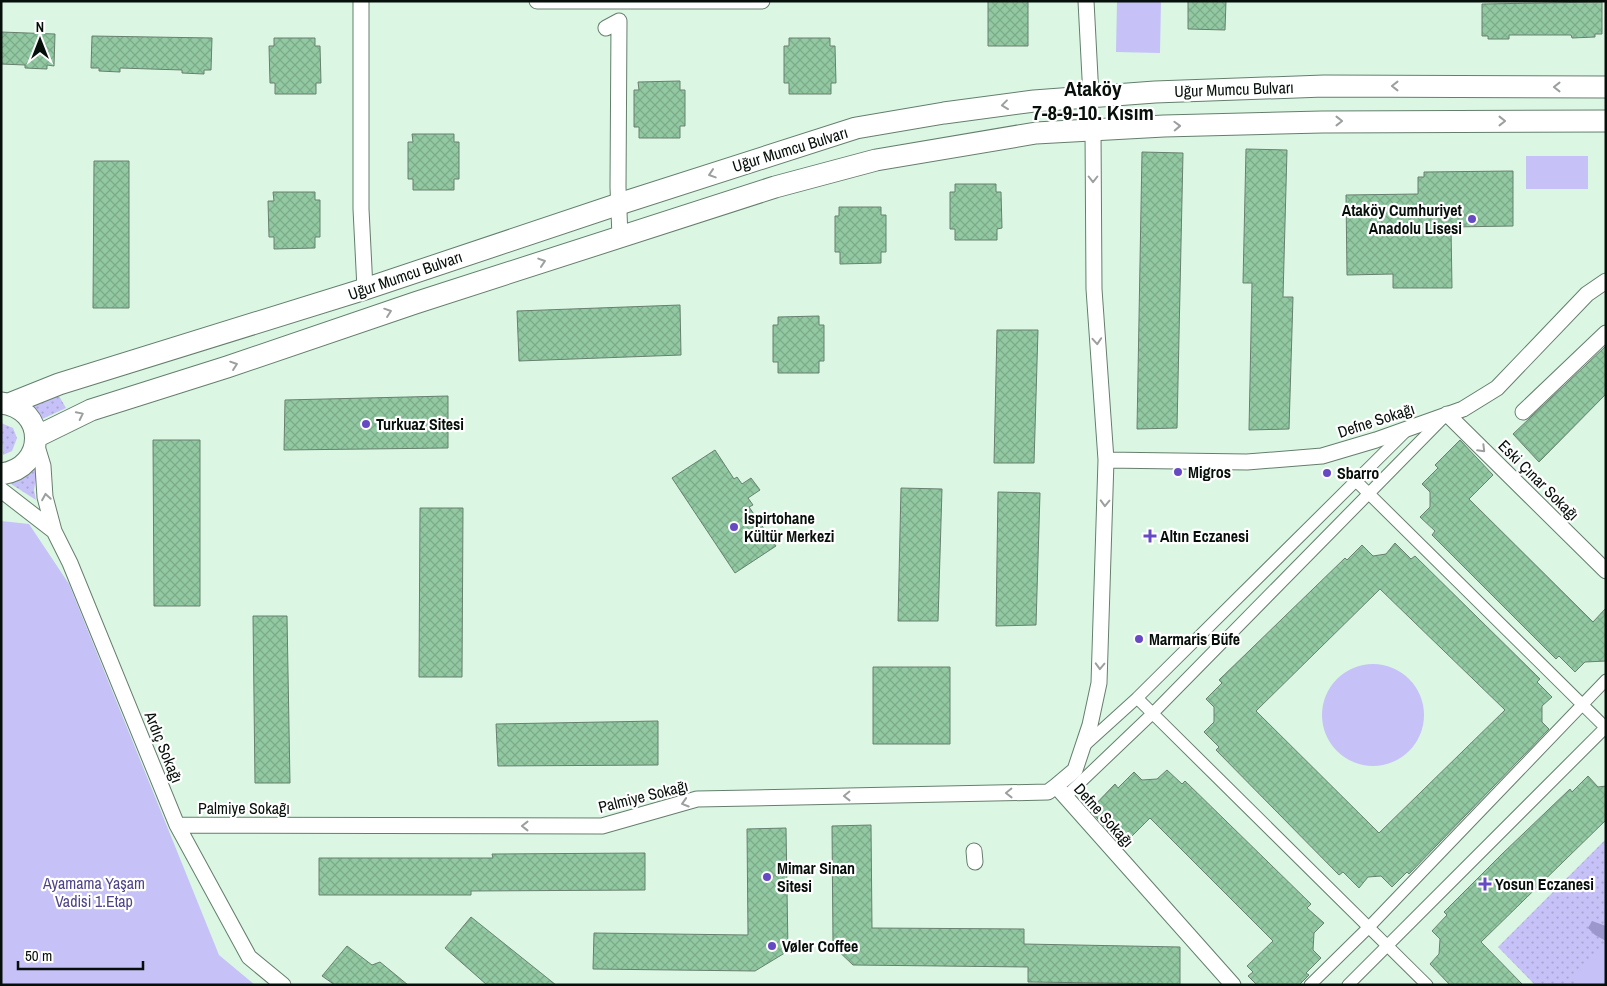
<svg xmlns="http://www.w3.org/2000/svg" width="1607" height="986" font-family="'Archivo Narrow',sans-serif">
<defs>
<pattern id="grass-dots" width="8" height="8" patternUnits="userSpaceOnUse" patternTransform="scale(1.25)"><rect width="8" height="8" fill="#c6c1f7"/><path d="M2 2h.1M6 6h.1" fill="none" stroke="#a9a5d2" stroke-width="1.8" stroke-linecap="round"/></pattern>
<pattern id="building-cross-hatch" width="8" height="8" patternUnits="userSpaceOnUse" patternTransform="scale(1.25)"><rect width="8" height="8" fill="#92c9a2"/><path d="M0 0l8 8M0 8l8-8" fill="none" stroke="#7cab8a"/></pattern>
</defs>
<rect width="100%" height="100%" fill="#dbf7e3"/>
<path fill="url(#grass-dots)" d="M59,396l7,12 -24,11 -9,-14z
M1,423l12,5 4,10 -5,13 -9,4z
M38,467l-4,23 2,10 -25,-16 1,-3 13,-4z
M1606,839v146h-71l-37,-38z"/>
<path fill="#c6c1f7" d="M1117,1h44l-1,52 -44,-1z
M1526,156h62v33h-62z
M1,521l28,3 40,60 150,371 36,30h-254z
M1322 715a51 51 0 1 1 102 0a51 51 0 1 1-102 0Z
M1603,949l3,2v34h-27l-5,-8z"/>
<path fill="#9c97cd" d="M1592,921l14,5v15l-11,-6 -7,-7z"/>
<path fill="url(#building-cross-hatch)" stroke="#68806f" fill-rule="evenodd" d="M988,1h40v45h-40z
M1188,1h38l-1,29 -37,-1z
M1602,2v32h-7v3l-23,1 -1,-3h-62v4h-21v-3h-6v-32z
M1,32l54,2 -1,32 -7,-1v4l-22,-1v-3l-24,-1z
M92,36l120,2 -1,32h-7v4l-22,-1v-3l-62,-2v4l-21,-1v-3h-8z
M274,38h41v8h5l1,37h-5v11h-41v-11h-5l-1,-37h5z
M789,38h41v8h5l1,37h-5v11h-42v-11h-5v-37h5z
M680,81v9h5v36h-5v12h-41v-11h-5v-37h5l-1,-8z
M412,134h42v8h5v37h-5v11h-41v-11h-5v-37h5z
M1246,149l41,1 -4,147h10l-4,132 -40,1 3,-147h-9z
M1142,152l41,1 -6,275 -40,1z
M94,161h35v147h-36z
M1513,171v55l-62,1 1,61h-59v-14l-46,1 -1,-80 72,-1v-17h6v-5z
M955,184h41v8h5l1,36 -5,1v11h-42v-11h-5v-37h5z
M273,192h42v8h5v37h-5v11l-41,1v-12h-5l-1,-36h6z
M839,207h42v8h5v37h-5v11l-41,1v-12h-5v-36h4z
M680,305l1,50 -162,6 -2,-50z
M819,316v9h5v36h-5v12h-41v-11h-5v-37h5v-8z
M997,330h41l-4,133h-40z
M1606,346v48l-67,68 -26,-28z
M448,396v52l-164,2 1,-50z
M153,440h47v166h-46z
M1460,440l33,35 -24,24 124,123 13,-14v53l-21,1 -10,10 -16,-16 -3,3 -124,-124 3,-4 -15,-14 10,-10v-15l-8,-8 16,-16 -3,-3z
M715,450l19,29 3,-2 5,7 9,-6 9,12 -12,8 5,7 -4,2 27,39 -41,27 -63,-95z
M901,488l41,1 -4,132h-40z
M998,492l42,1 -4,132 -40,1z
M420,508h43l-1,169h-43z
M1395,543l16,16 4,-3 125,123 -3,3 15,15 -10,9v16l7,7 -140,145 -2,-2 -15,15 -11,-11 -13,1 -9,11 -16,-16 -4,3 -123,-125 3,-3 -15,-15 10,-10v-15l-8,-8 16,-16 -3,-3 126,-122 2,2 15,-15 11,11 13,-2zM1380,589l125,121 -126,123 -123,-122z
M253,616h34l3,167h-35z
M873,667h77v77h-77z
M658,721v44l-160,1 -2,-42z
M1167,770l15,14 3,-3 126,123 -4,4 17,15 -10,10 -1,17 8,8 -15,15 3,2 -10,10h-42l-9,-9 5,-4 -6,-6 26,-25 -123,-123 -28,28 -32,-36 25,-26 3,4 16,-16 8,8 15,-1z
M1588,776l10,11 8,-1v34l-125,122 42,43h-73l-20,-21 9,-10 1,-15 -8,-8 15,-16 -3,-3 58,-58 68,-65 2,3z
M871,825l1,103 152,1v15l156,3v37l-152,-2v-15l-175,-2 -20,-19 -1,-120z
M786,828l2,123 -33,20 -162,-2 1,-36 154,2 -1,-106z
M645,853v37l-174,1v4h-152v-37h174l-1,-4z
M471,917l85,68h-69l-42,-37z
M347,946l25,19 8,-3 28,23h-73l-13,-9z"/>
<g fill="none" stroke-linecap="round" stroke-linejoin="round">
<defs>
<path id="pedestrian" d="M1356,481l250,247
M1137,698l290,287
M1084,746l53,-48 268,-266
M1065,797l88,-84 291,-296
M1310,985l58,-57 238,-248
M1348,985l258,-258"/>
<path id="minor" d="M361,1v208l4,80
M537,1h225
M1086,1l5,96
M606,28l13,-7 -1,166 2,50
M1093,130l1,159 12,171 -7,223 -9,42 -15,45 -19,16 177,199
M1523,412l83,-79
M1447,414l159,157
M1106,460l141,2 75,-6 54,-16 87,-31 34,-21 90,-94 19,-13
M1,490l53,41 -9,-34 -2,-31 -7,-23
M54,531l16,32 107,262 72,132 34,28
M177,825l425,1 95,-27 351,-7 8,-6
M974,851l1,11"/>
<path id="secondary" d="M1,403c46,5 46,65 0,71
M9,404l50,-20 306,-95 254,-85 237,-76 88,-15 90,-12 121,-9 169,-6 282,1
M36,437l55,-27 136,-43 188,-64 360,-116 101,-27 160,-27 128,-7 158,-4 284,-1"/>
</defs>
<use href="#pedestrian" stroke="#657e6c" stroke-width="13"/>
<use href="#minor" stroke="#657e6c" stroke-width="17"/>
<use href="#secondary" stroke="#657e6c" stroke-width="23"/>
<use href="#pedestrian" stroke="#fff" stroke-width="11"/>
<use href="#minor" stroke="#fff" stroke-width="15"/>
<use href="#secondary" stroke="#fff" stroke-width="21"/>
</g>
<defs><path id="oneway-chevron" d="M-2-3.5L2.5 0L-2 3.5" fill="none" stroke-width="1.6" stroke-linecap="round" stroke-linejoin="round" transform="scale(1.25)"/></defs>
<g stroke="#9b9f9d">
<use href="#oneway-chevron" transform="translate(1395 86) rotate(-180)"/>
<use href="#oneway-chevron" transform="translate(1557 87) rotate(-180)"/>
<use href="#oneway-chevron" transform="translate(1005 105) rotate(173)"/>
<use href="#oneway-chevron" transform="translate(1339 121)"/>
<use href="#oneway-chevron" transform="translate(1502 121)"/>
<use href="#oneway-chevron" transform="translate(1177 126) rotate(-2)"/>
<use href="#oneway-chevron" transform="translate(712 174) rotate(162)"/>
<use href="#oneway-chevron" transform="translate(1093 179) rotate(90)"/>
<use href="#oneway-chevron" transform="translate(542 262) rotate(-18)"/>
<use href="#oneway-chevron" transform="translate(388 312) rotate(-19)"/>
<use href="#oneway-chevron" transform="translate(1097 341) rotate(86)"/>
<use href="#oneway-chevron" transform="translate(234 365) rotate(-19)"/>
<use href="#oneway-chevron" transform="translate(80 415) rotate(-26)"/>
<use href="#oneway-chevron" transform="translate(1482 449) rotate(45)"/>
<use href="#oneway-chevron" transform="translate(46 497) rotate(-99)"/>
<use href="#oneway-chevron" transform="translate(1105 503) rotate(92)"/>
<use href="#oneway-chevron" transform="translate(1100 666) rotate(92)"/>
<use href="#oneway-chevron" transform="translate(1009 793) rotate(179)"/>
<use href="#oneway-chevron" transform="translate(847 796) rotate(179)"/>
<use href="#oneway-chevron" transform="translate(685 803) rotate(163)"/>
<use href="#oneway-chevron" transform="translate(525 826) rotate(-180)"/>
</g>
<g fill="#654ac3" stroke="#fff" stroke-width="2">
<circle cx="1472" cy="219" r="5"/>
<circle cx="366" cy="424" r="5"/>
<circle cx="1178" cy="472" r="5"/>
<circle cx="1327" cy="473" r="5"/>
<circle cx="734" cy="527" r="5"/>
<path d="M1147.5 528.5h5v5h5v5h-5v5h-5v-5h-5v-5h5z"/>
<circle cx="1139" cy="639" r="5"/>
<circle cx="767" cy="877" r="5"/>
<path d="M1482.5 876.5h5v5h5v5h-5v5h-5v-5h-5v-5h5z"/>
<circle cx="772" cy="946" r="5"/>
</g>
<g text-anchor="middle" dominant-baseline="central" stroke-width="4.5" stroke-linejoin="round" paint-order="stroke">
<g font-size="16" fill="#060f09" stroke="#fff">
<text transform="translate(1234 89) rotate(-2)">Uğur Mumcu Bulvarı</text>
<text transform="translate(790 149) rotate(-17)">Uğur Mumcu Bulvarı</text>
<text transform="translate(405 275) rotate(-19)">Uğur Mumcu Bulvarı</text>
<text transform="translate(1376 420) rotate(-18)">Defne Sokağı</text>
<text transform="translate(1539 480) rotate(45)">Eski Çınar Sokağı</text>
<text transform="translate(164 747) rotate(68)">Ardıç Sokağı</text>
<text transform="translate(643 796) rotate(-14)">Palmiye Sokağı</text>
<text x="244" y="808">Palmiye Sokağı</text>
<text transform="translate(1104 815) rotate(48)">Defne Sokağı</text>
</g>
<g font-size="16" font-weight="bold" fill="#060f09" stroke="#fff" text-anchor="start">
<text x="1462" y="210" text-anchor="end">Ataköy Cumhuriyet<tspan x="1462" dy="18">Anadolu Lisesi</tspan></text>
<text x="376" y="424">Turkuaz Sitesi</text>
<text x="1188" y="472">Migros</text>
<text x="1337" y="473">Sbarro</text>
<text x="744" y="518">İspirtohane<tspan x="744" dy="18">Kültür Merkezi</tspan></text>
<text x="1160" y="536">Altın Eczanesi</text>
<text x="1149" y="639">Marmaris Büfe</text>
<text x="777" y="868">Mimar Sinan<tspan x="777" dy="18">Sitesi</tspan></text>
<text x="1495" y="884">Yosun Eczanesi</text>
<text x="782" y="946">Vøler Coffee</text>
</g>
<g font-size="16" fill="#4f4488" stroke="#fff">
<text x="94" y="883">Ayamama Yaşam<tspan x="94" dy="18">Vadisi 1.Etap</tspan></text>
</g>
<g font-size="21" font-weight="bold" fill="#060f09" stroke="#fff">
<text x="1093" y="88">Ataköy<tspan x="1093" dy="24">7-8-9-10. Kısım</tspan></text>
</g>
</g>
<rect width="1607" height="986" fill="none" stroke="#060f09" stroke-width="5"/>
<g transform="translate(40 40)" stroke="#ffffff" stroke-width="4" paint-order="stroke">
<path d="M0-4L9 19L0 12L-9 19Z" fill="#060f09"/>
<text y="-8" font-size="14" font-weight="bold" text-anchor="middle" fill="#060f09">N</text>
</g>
<path d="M18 961v8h125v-8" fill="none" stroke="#060f09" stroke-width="2.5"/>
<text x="25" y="961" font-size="15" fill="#060f09" stroke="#ffffff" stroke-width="4" paint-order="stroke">50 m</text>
</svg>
